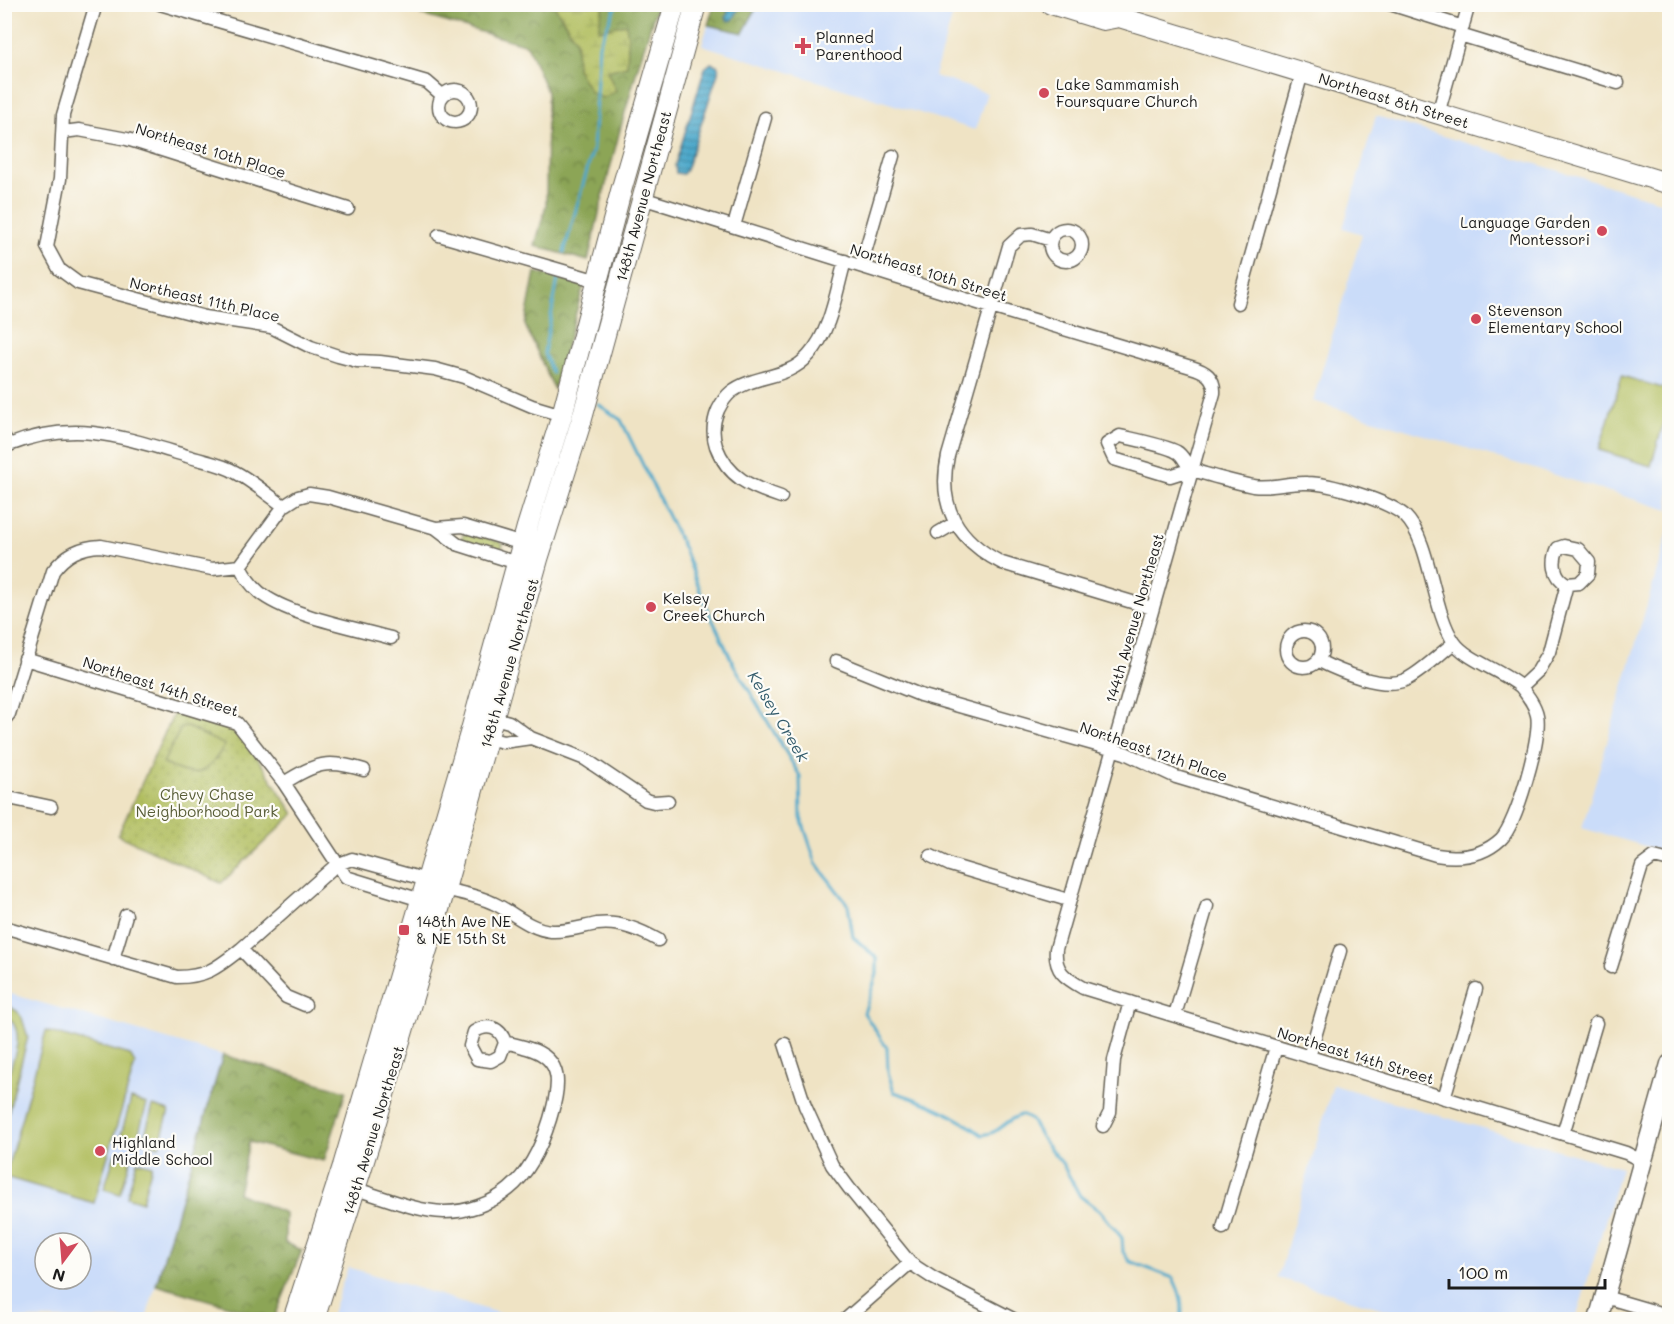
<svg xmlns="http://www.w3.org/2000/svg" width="1674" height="1324" font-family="Mali,sans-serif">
<defs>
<pattern id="green-dots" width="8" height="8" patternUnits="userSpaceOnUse" patternTransform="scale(1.5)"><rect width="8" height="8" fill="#b1be5f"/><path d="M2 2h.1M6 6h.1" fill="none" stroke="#98a352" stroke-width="1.8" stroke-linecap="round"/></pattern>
<pattern id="forest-crowns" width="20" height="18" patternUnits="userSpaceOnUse" patternTransform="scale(1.5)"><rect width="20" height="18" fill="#8ca556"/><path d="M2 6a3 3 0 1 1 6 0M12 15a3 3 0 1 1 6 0" fill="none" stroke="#728646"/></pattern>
<pattern id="wetland-marsh" width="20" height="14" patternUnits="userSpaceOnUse" patternTransform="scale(1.5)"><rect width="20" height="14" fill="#b1be5f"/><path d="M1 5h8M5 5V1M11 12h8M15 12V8" fill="none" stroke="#98a352"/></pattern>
<pattern id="water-rules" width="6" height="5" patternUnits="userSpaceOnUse" patternTransform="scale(1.5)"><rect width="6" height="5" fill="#4da9cb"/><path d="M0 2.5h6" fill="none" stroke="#3f89a4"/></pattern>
</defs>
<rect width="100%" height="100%" fill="#fdfcf7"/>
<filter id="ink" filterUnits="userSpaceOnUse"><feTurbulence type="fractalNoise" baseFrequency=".0167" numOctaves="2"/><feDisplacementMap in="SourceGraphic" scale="12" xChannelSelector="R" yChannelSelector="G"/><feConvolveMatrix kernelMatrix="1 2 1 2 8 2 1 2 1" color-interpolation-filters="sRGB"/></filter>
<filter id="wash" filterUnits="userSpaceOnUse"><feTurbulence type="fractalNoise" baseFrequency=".008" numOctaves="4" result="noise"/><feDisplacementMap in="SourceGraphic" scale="24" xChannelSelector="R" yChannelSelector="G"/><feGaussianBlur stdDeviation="1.35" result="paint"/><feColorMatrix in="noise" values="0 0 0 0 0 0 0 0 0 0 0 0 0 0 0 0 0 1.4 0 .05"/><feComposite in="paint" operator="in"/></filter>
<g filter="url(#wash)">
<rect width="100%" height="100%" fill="#efe3c4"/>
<path fill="#cadcf9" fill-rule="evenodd" d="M758,5h198l-22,71 53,17 -12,37 -273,-85 6,-20 35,8z
M1376,116l293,88v306l-356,-109 49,-167 -19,-6z
M1669,529v324l-87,-25z
M4,992l342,99 -22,70 -123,-32 -55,190h-141zM45,1243h36v36h-36z
M1333,1085l288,83 -45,151h-170l1,-3 -129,-38z
M348,1267l170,52h-188z"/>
<path fill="url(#green-dots)" stroke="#666d3e" stroke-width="1.5" d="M465,532l36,10 2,3 -2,5 -4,1 -33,-10 -3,-3z
M174,713c25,7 54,10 73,29l47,72 -73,69 -103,-48z"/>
<path fill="url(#forest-crowns)" stroke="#546039" stroke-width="1.5" d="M424,5h130l22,35 1,29 30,1 20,-4 1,-28 -30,-8 5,-25h54c-27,84 -50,169 -69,256l-53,-15 11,-41 1,-113 -20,-47 -106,-30z
M714,5h44l-15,28 -35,-8z
M535,272l49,13 -30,104 -29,-64z
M223,1055l123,36 -22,70 -75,-19 -11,51 47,20v30l17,7 -28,69 -118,-34z"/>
<path fill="url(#wetland-marsh)" stroke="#666d3e" stroke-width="1.5" d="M554,5h49l-5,25 28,-6 2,14 -1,28 -20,5 9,20 -13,7 -12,-5 -14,-24 -1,-29z"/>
<path fill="#b1be5f" stroke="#666d3e" stroke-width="1.5" d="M1622,376l47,14v14l-18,62 -52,-16z
M187,727l38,18c-19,30 -29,36 -62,18l18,-35z
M5,1004l12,7 5,7 6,19 -23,88c-1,-13 -2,-27 0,-39 5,-23 25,-54 0,-71z
M46,1031l84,24 5,9 -41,139 -89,-26z
M131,1099l16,5 -10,35 -16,-4z
M153,1106l16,5 -10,35 -16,-5z
M115,1154l16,5 -11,35 -16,-5z
M137,1161l15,4 -10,37 -15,-5z"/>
<path fill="url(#water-rules)" stroke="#346274" stroke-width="1.5" d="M730,5h11l-8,15 -5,1 -2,-3z
M711,63l6,2 2,5 -33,100 -3,4 -7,-1 -1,-8 30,-97z"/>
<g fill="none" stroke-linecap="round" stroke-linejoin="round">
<path stroke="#4da9cb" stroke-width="3" d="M564,252l29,-103 6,-105 18,-40
M552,373l-8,-20 14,-74
M598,404l23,16 63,129 21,55 29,61 66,111 1,42 15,45 32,42 5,32 24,21v16l-13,39 23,35 1,24 6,20c32,10 61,22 88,43 18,-1 22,-15 39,-20l10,5 13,22 18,21 18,33 22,17 20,25 1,14 6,9 44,17c7,14 11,25 8,42"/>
</g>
</g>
<g filter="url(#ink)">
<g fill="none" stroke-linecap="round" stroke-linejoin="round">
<defs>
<path id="street" d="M96,4l-33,111 -3,64 -13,68 12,22 19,14 127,34 66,10 40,20 27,9 19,5 23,1 55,7 29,8 68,29 30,9
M160,4l267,78 15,13
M1390,4l73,23
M1460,35l158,48
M439 106a16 16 0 1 1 32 0a16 16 0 1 1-32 0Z
M1438,114l31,-110
M63,132l16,-2 48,9 221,70
M642,198l349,109 200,60c14,4 24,10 23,26l-158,556c-2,22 9,29 27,39l543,165 16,8
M734,226l31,-108
M1050 245a16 16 0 1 1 32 0a16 16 0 1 1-32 0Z
M439,235l159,46
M1051,240l-19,-6 -11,1 -12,11 -61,210c-11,50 9,84 54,107l150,45
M861,266l32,-110
M1238,303l64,-230
M4,437l5,8c66,-26 114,-8 178,11 15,5 35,8 48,16 17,9 33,23 49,34l14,-9 11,-3 19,3 108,31 21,16 60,19
M1192,469l-22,7 -56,-17 -7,-15 13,-8c13,3 47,10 57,16 6,3 9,13 15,17 6,4 51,15 61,17 19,3 35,-4 54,-3 22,0 82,18 98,33 26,25 27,94 49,126 12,18 49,29 67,45
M781,497c-30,-10 -53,-19 -65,-51 -4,-12 -3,-24 2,-36 3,-6 8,-14 13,-18 23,-18 57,-12 78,-37 22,-24 27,-63 36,-94
M436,528l27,-2 60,18
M938,533l17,-10
M1564,546l14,3 11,13 -1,12 -9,9 -12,1c-14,-7 -15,-23 -9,-36z
M240,566l44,-60
M1286 649a18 18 0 1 1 36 0a18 18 0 1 1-36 0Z
M25,659l212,64 47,60c31,-20 44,-24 80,-13
M836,661l84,34 205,58 51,24 260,78c24,4 47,1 65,-16 15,-14 41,-103 36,-124 -2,-10 -9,-19 -16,-28l17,-16 11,-19 18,-68
M1319,661c20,10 64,29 86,19 17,-8 34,-26 49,-37
M494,718l15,4 22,16 54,21 61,41 8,2 14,-1
M4,720l5,-6 44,-143c13,-17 27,-24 48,-25l111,23 28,-3c4,9 11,19 19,26 27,23 96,36 132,46
M488,738l15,4 28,-4
M284,783l62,94 75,23
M4,797l47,10
M931,856l19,9 118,35
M445,889c15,4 34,7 48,14 20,9 36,26 58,28 16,1 30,-4 46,-7 21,-3 42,5 61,16
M4,927l173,50c30,0 41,-10 64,-28l45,48 19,8
M241,949l95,-84 16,-6 75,21
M113,959l13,-44
M1611,967l31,-101 12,-9 16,4
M1175,1015l32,-109
M785,1044l20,62 27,59 17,23 61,75 23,15 82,42
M1309,1057l31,-106
M1444,1098l32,-109
M1103,1126l7,-14 4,-52 16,-58
M1563,1134l33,-111
M355,1189c29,8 59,22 89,23 23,0 47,-8 65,-23 21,-17 33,-44 41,-70 9,-31 16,-60 -23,-71 -7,-2 -14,-5 -22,-5 -4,-16 -18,-20 -31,-11l-4,14 7,13 14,2 9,-5 5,-13
M1223,1228l53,-181
M1605,1297l65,19
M845,1320l65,-57"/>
<path id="secondary" d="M1598,1320l72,-256"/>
<path id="primary" d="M1051,4l52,16 16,-3 551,167
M293,1320l50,-154 128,-436 56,-203 35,-112 59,-224 54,-187
M314,1320l58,-185 73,-246 93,-330 43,-137 115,-418"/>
</defs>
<use href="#street" stroke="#666257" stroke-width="15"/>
<use href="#secondary" stroke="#666257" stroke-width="21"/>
<use href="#primary" stroke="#666257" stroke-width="22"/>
<use href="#street" stroke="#fff" stroke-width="12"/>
<use href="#secondary" stroke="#fff" stroke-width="18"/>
<use href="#primary" stroke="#fff" stroke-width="20"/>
</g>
</g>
<g fill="#d1495b" stroke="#fdfcf7" stroke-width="2">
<path d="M800 37h6v6h6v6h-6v6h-6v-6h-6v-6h6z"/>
<circle cx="1044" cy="93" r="6"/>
<circle cx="1602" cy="231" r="6"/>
<circle cx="1476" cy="319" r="6"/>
<circle cx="651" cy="607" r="6"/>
<rect x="398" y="924" width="12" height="12" rx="3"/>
<circle cx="100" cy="1151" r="6"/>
</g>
<g text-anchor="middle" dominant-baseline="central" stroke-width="4.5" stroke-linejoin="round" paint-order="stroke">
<g font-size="15" fill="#1c1c1c" stroke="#fdfcf7" text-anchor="start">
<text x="816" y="37">Planned<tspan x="816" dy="17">Parenthood</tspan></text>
<text x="1056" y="84">Lake Sammamish<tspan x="1056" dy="17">Foursquare Church</tspan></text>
<text x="1590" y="222" text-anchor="end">Language Garden<tspan x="1590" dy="17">Montessori</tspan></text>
<text x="1488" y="310">Stevenson<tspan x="1488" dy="17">Elementary School</tspan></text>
<text x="663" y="598">Kelsey<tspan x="663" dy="17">Creek Church</tspan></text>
<text x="416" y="921">148th Ave NE<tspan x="416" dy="17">&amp; NE 15th St</tspan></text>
<text x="112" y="1142">Highland<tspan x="112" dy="17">Middle School</tspan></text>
</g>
<g font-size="15" fill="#1c1c1c" stroke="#fdfcf7">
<text transform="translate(1394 100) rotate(17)">Northeast 8th Street</text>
<text transform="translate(211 150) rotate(17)">Northeast 10th Place</text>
<text transform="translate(643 196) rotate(-75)">148th Avenue Northeast</text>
<text transform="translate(929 272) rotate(17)">Northeast 10th Street</text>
<text transform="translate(205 299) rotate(13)">Northeast 11th Place</text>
<text transform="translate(1134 618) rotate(-74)">144th Avenue Northeast</text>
<text transform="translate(509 663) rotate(-74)">148th Avenue Northeast</text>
<text transform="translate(161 686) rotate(18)">Northeast 14th Street</text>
<text transform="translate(1154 751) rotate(19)">Northeast 12th Place</text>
<text transform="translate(1356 1055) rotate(17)">Northeast 14th Street</text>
<text transform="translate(373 1130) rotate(-73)">148th Avenue Northeast</text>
</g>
<g font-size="15" fill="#585d37" stroke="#fdfcf7">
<text x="207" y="794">Chevy Chase<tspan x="207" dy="17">Neighborhood Park</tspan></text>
</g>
<g font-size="16" font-style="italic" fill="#325b6b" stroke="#fdfcf7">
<text transform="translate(779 716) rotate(59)">Kelsey Creek</text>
</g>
</g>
<rect width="1674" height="1324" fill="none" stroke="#fdfcf7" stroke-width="24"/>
<g transform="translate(63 1261) rotate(196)"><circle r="28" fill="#fdfcf7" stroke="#a3a29f" stroke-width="1.5"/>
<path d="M0-4.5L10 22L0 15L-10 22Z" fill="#d1495b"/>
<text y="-9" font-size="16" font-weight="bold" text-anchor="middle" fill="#1c1c1c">N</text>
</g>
<path d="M1449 1279v9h156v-9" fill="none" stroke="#1c1c1c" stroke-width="3"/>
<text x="1458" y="1279" font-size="18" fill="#1c1c1c" stroke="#fdfcf7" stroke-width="4.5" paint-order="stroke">100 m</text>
</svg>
